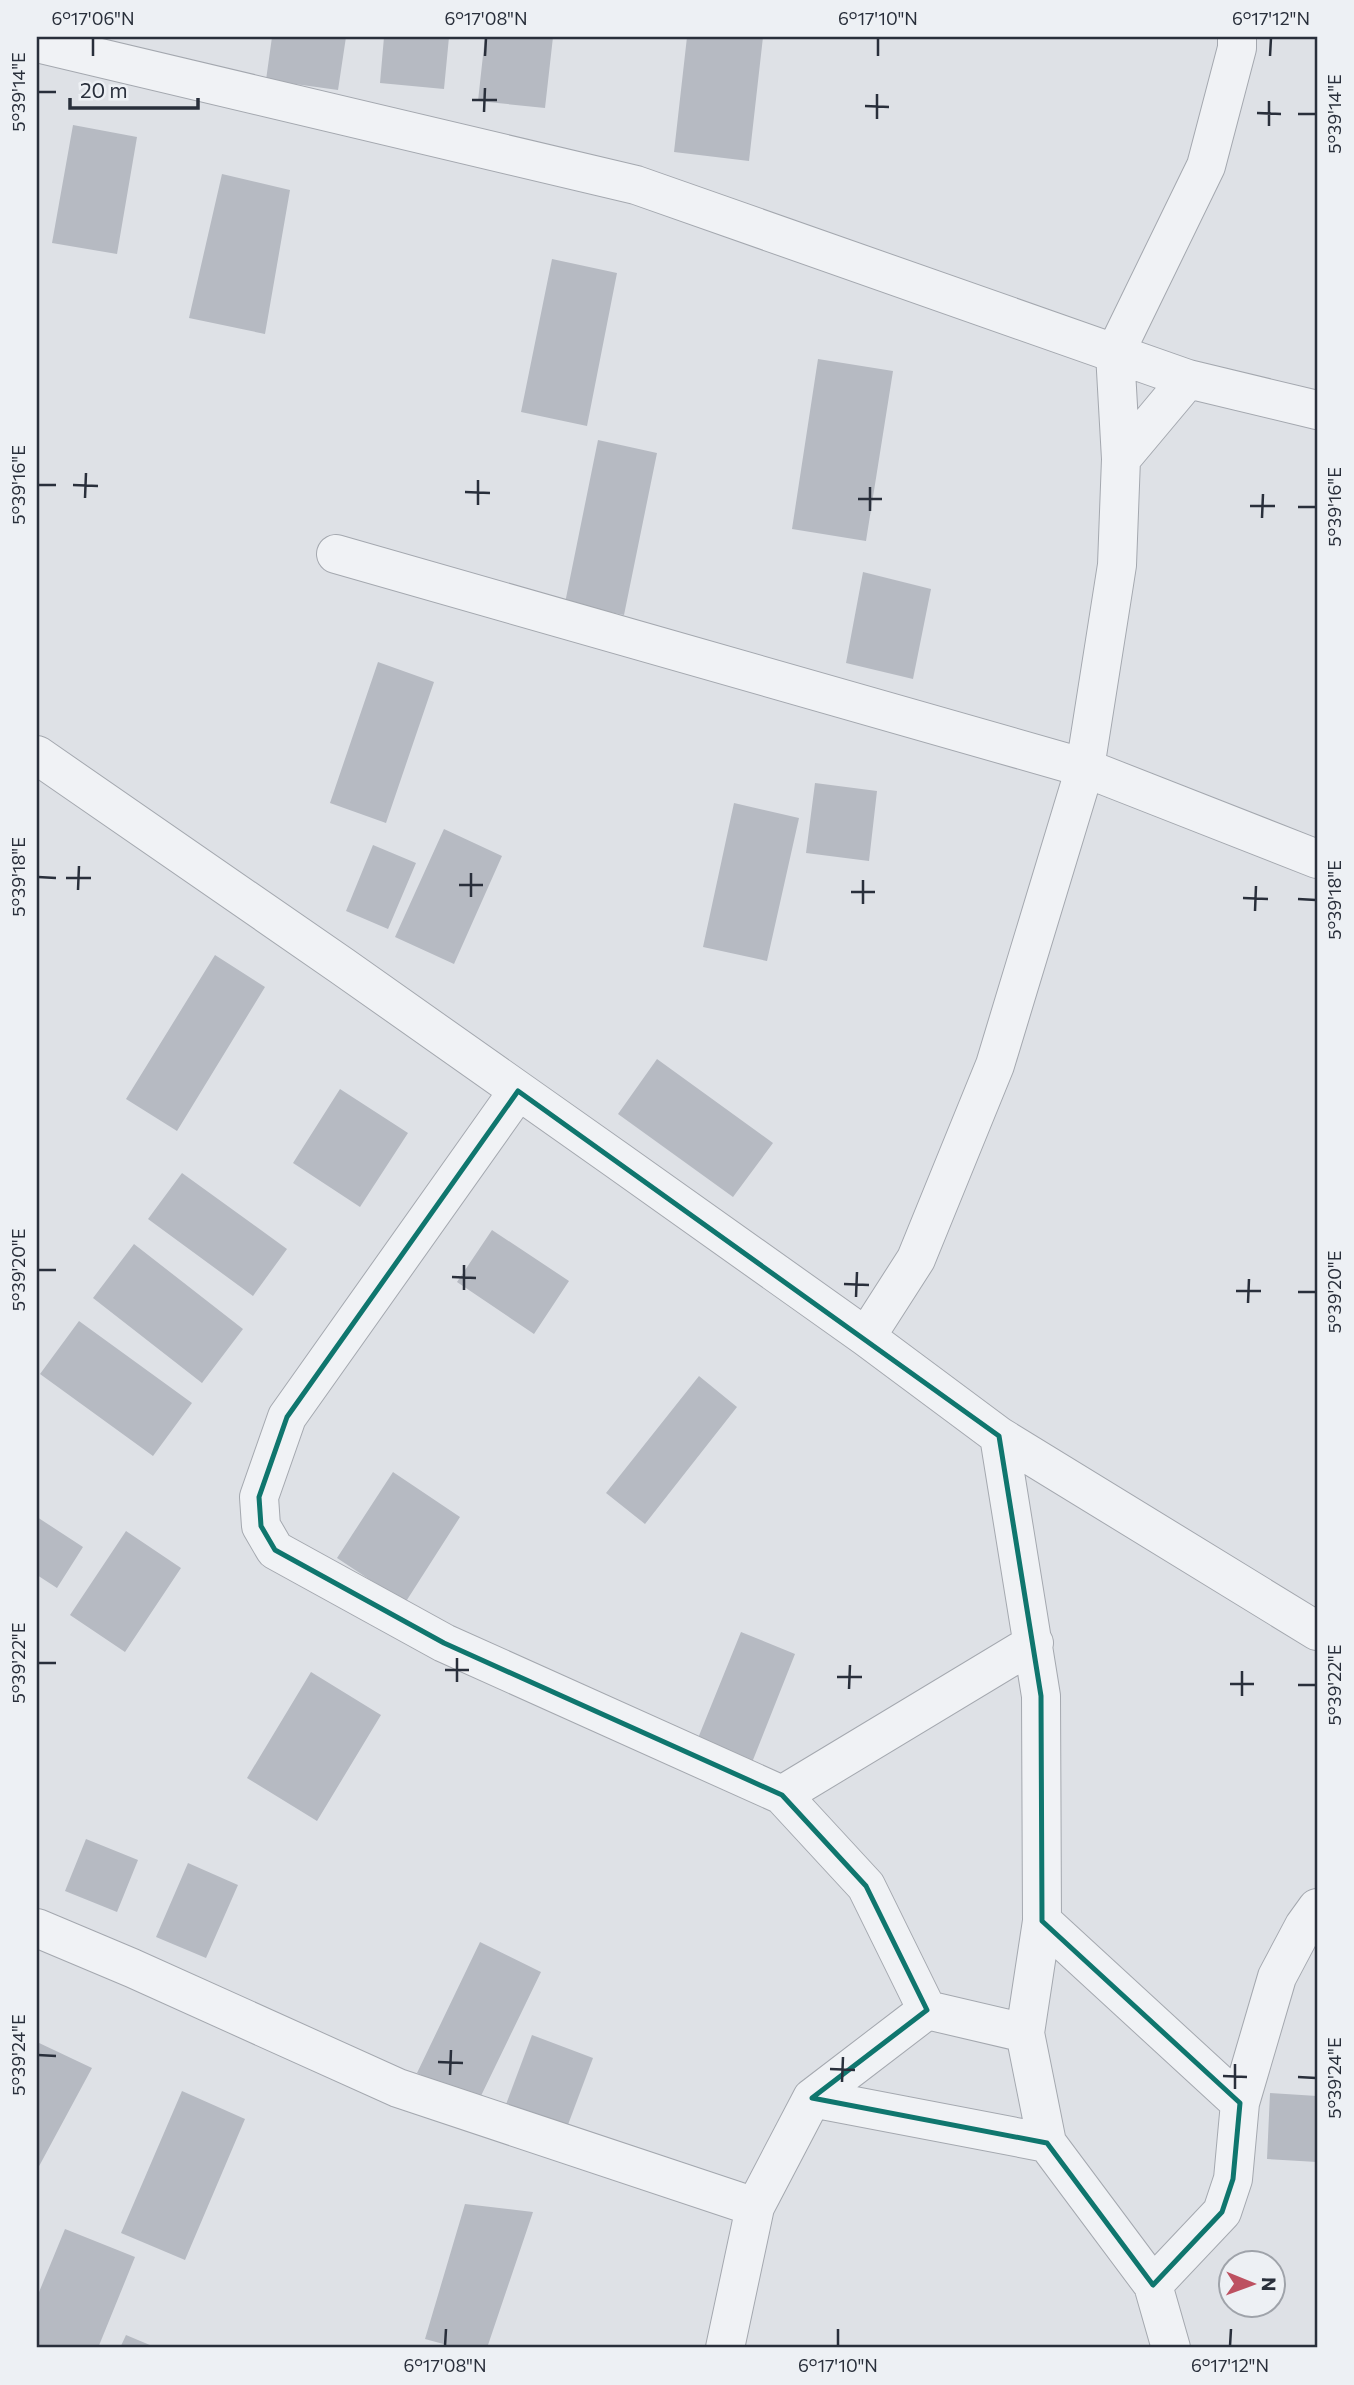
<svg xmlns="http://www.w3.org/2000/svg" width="1354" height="2385" font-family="Commissioner,sans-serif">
<rect width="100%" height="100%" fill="#dee1e6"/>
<path fill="#b6bac2" d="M272,37h74l-8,53 -72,-10z
M384,37h65l-5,52 -64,-6z
M485,37h68l-8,71 -67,-7z
M687,37h76l-14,124 -75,-9z
M73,125l64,12 -20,117 -65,-11z
M222,174l68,16 -25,144 -76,-16z
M552,259l65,14 -30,153 -66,-14z
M818,359l75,12 -27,170 -74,-12z
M598,440l59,13 -33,162 -59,-12z
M863,572l68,17 -18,90 -67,-16z
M378,662l56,20 -48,141 -56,-20z
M815,783l62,8 -8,70 -63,-8z
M734,803l65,15 -32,143 -64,-14z
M444,829l58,27 -48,108 -59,-27z
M373,845l43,18 -28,66 -42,-18z
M215,955l50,32 -88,144 -51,-32z
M657,1059l116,84 -40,54 -115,-83z
M340,1089l68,44 -48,74 -67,-44z
M182,1173l105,76 -34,47 -105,-77z
M492,1230l77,51 -35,53 -77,-52z
M134,1244l109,85 -41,54 -109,-85z
M79,1321l113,82 -39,53 -113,-82z
M699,1376l38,31 -92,117 -39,-31z
M393,1472l67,45 -55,86 -68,-45z
M37,1517l46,30 -26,41 -20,-13z
M126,1531l55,37 -56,84 -55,-37z
M741,1632l54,22 -46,116 -55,-22z
M311,1672l70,43 -64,106 -70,-43z
M86,1839l52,21 -21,52 -52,-21z
M188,1863l50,22 -32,73 -50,-21z
M480,1942l61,30 -63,130 -61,-29z
M532,2035l61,23 -27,72 -61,-23z
M37,2042l55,26 -55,102z
M182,2091l63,28 -60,141 -64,-27z
M1270,2093l47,3v66l-50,-3z
M465,2204l68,8 -46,136h-29l-33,-9z
M65,2229l70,28 -37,91h-61v-51z
M126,2335l31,13h-37z"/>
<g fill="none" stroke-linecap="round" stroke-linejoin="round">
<defs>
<path id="minor" d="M37,43l599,142 552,194 129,31
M1121,459l67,-80
M336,554l749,214 232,91
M37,755l305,211 275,194 249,177 133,99 318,195
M518,1091l-231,326 -28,80 2,29 14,24 169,93 338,152 84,91 61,124
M866,1337l50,-78 79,-194 90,-297 32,-203 4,-106 -6,-106 91,-187 31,-118v-11
M999,1436l42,260 1,225 -17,112 22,110 106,142 18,63
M782,1795l252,-152
M1042,1921l198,182
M37,1928l95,40 266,120 357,119
M812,2098l235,45
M1153,2285l69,-73 11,-33 7,-76 37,-126 27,-51 13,-18
M725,2348l30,-141 57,-109 115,-88 98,23"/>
</defs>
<use href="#minor" stroke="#a4a8af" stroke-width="40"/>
<use href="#minor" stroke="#f0f2f5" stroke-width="38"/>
</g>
<path fill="none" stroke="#0f766e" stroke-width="5" stroke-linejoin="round" d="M518,1091l481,345 42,260 1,225 198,182 -7,76 -11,33 -69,73 -106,-142 -235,-45 115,-88 -61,-124 -84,-91 -338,-152 -169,-93 -14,-24 -2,-29 28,-80z"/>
<path fill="none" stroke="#292f3b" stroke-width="2.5" d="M93,56v-18M485,56l1,-18M878,56v-18M1270,56l1,-18M38,92h18M472,100h25M865,106l24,1M484,112l1,-24M1257,113l24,1M1298,114h18M877,119v-25M1269,126v-25M38,485h18M73,485l25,1M465,492l25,1M85,498l1,-25M858,499h24M478,505v-25M1250,506h25M1298,507h18M870,511v-24M1262,518l1,-24M38,877l18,1M66,878h25M459,885h24M78,890l1,-24M851,892h24M471,897v-24M1243,898l25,1M1298,899l18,1M863,904v-24M1255,911l1,-25M38,1270h18M452,1277l24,1M844,1284l25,1M464,1290v-25M1236,1291h25M1298,1292h18M856,1297l1,-25M1248,1303l1,-24M38,1663h18M445,1670h24M837,1677h25M457,1682v-24M1230,1684h24M1298,1685h18M849,1689l1,-24M1242,1696v-25M38,2055l18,1M438,2062l25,1M830,2069l25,1M450,2075l1,-25M1223,2076l24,1M1298,2077l18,1M842,2082l1,-25M1235,2089v-25M445,2346l1,-17M838,2346v-17M1230,2346l1,-17"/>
<rect width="1354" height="2385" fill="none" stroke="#edf0f4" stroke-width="77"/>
<g transform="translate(1252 2284) rotate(91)"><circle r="33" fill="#edf0f4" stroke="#9fa3aa" stroke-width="2"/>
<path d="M0-5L12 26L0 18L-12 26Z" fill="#bd5161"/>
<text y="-10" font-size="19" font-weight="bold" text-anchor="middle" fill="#292f3b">N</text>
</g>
<path d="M70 98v10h128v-10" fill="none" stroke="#292f3b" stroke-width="3.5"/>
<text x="80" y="98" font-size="21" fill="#292f3b" stroke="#edf0f4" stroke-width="5" paint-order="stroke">20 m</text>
<rect x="38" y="38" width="1278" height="2308" fill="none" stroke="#292f3b" stroke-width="2.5"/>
<g font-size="18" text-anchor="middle" fill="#292f3b">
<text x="93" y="25">6°17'06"N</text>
<text x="486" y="25">6°17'08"N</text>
<text x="878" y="25">6°17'10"N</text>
<text x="1271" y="25">6°17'12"N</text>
<text transform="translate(19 92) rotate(-90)" y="6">5°39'14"E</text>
<text transform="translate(1335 114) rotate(-90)" y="6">5°39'14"E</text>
<text transform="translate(19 485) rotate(-90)" y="6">5°39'16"E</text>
<text transform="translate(1335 507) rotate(-90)" y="6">5°39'16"E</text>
<text transform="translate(19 877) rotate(-90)" y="6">5°39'18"E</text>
<text transform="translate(1335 900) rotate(-90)" y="6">5°39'18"E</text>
<text transform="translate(19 1270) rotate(-90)" y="6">5°39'20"E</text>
<text transform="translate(1335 1292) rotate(-90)" y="6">5°39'20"E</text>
<text transform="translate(19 1663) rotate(-90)" y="6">5°39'22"E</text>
<text transform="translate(1335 1685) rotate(-90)" y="6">5°39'22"E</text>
<text transform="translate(19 2055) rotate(-90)" y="6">5°39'24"E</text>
<text transform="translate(1335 2078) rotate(-90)" y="6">5°39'24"E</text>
<text x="445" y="2372">6°17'08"N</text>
<text x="838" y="2372">6°17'10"N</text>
<text x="1230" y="2372">6°17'12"N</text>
</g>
</svg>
